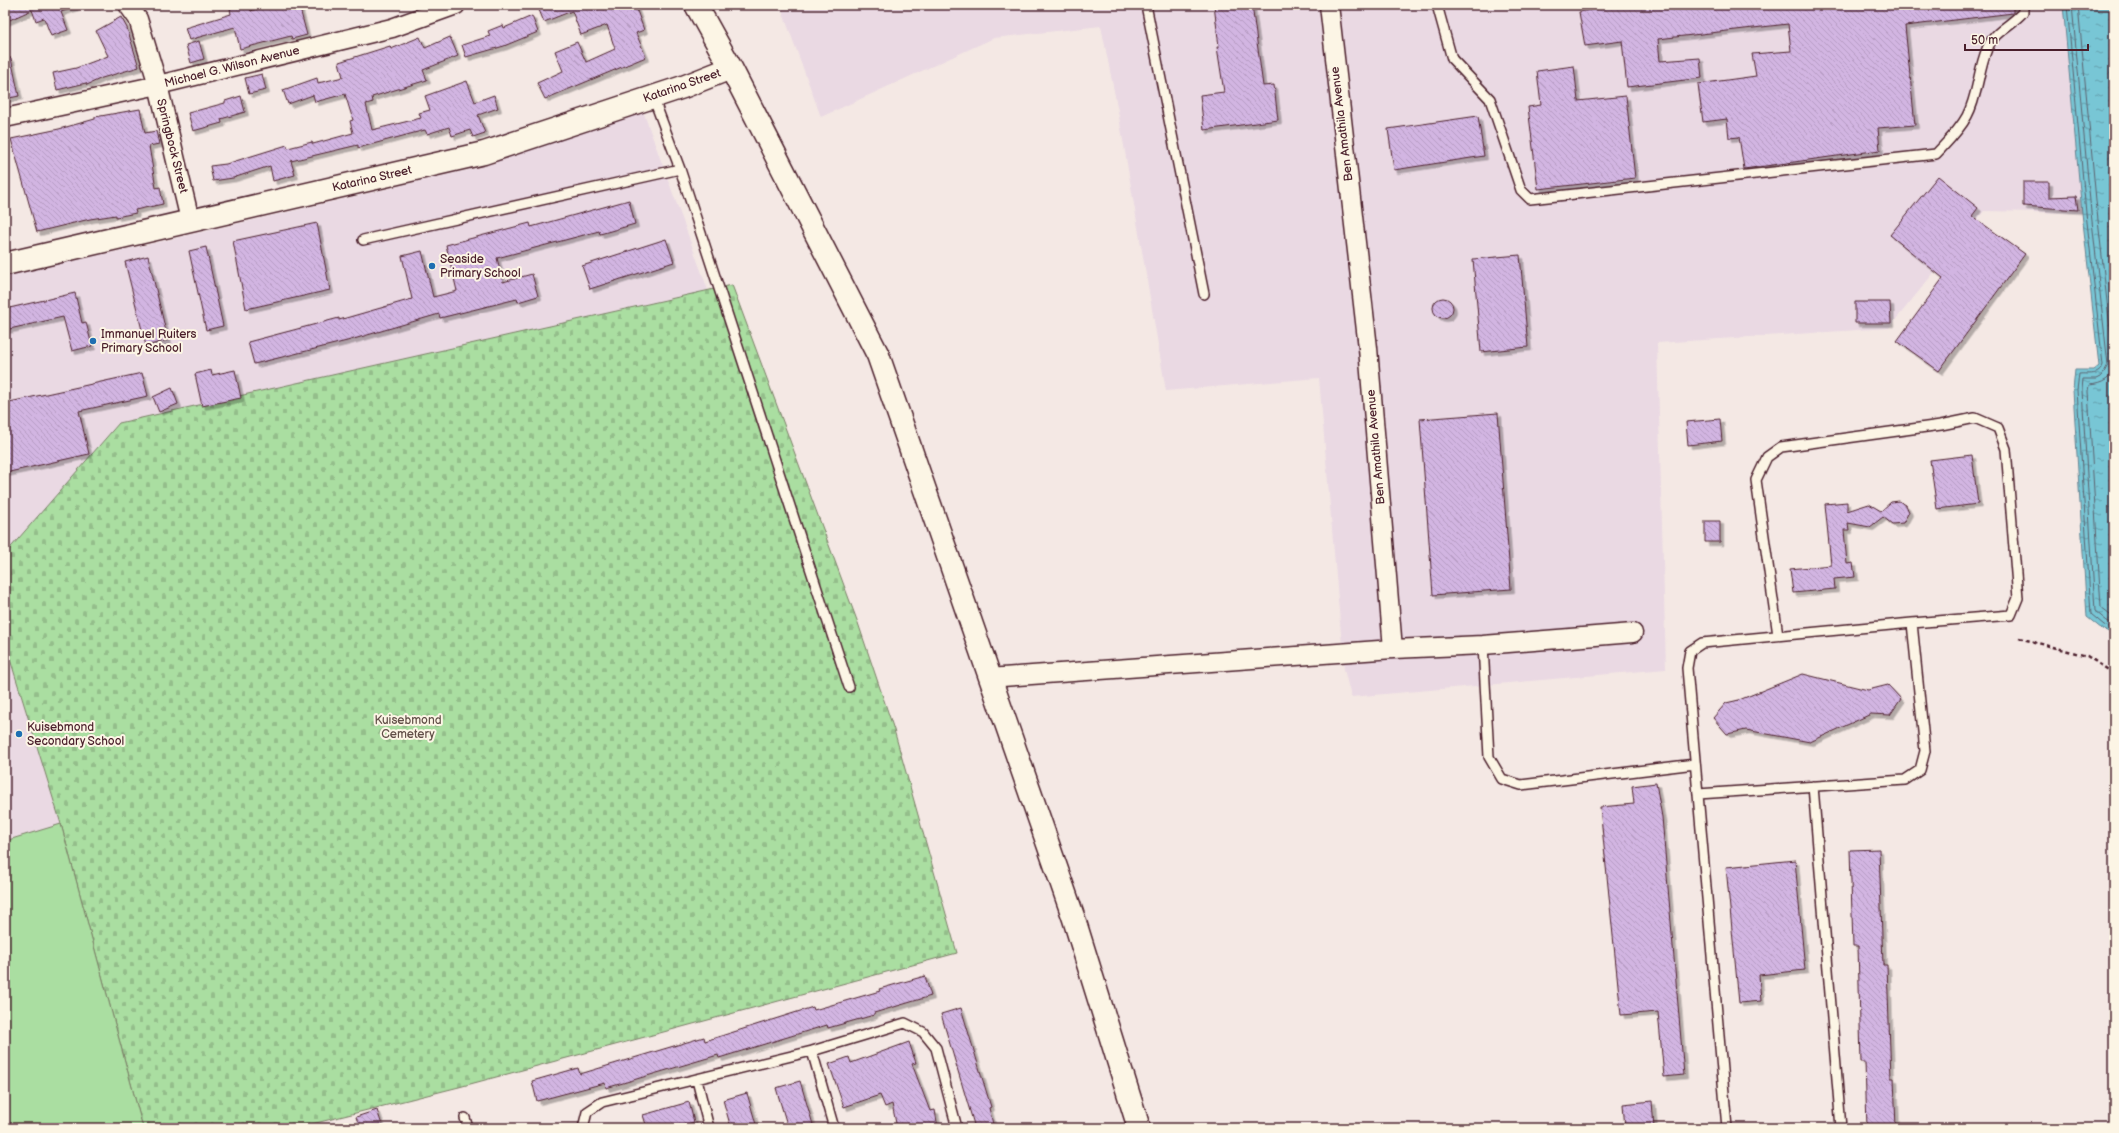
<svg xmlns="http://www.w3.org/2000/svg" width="2119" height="1133" font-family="'Balsamiq Sans',sans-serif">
<defs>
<pattern id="cemetery-stones" width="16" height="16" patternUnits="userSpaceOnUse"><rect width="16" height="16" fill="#aadea1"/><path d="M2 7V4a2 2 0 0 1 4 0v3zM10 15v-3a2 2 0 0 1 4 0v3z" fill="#94be8b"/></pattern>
<pattern id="water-ripples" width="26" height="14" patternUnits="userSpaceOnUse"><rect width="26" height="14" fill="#78c6d5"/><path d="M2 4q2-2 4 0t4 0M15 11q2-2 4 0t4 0" fill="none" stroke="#64a0ad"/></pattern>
<pattern id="building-back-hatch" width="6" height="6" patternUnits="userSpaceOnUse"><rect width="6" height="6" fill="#d2b5e2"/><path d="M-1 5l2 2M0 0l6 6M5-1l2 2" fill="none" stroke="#b69bc2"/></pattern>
<filter id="shadow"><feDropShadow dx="3.5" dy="3.5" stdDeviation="0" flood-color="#0004"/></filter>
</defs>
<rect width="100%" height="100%" fill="#f4e8e4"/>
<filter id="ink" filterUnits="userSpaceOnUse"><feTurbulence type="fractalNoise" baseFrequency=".025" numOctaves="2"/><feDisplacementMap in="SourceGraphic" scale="8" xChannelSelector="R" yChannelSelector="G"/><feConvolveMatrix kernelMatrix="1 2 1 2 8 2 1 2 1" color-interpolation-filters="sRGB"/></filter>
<g filter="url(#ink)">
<path fill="#ead9e3" d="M780,5h1283l19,208 -98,-2 -95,117 -232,15 9,326 -315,28 -7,-28 -25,-291 -153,13 -48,-280 -17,-85 -107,12 -173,79z
M643,111l65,179 -589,133 -114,131v-278l154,-34 326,-76z
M5,643l56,181 -56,17z"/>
<path fill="url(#cemetery-stones)" stroke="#7a7e66" d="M732,285l126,338 36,107 63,223 -498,134 -163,41h-153l-82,-304 -56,-181v-89l114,-131z"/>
<path fill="#aadea1" stroke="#7a7e66" d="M61,824l82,304h-138v-287z"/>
<path fill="url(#water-ripples)" stroke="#668391" d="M2063,5h51v629l-12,-5 -15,-12 -14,-227 2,-20h19l5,-4 -17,-153z"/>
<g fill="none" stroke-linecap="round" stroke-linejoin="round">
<path stroke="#5c626f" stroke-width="1" d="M2067,5l19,208 17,152c-4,12 -14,8 -24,9l-2,16 14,224 13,11 10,4
M2072,5l19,207 17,153 -6,11 -6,3h-13l-1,11 13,221 12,10 7,3
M2078,5l19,206 17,154c-1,14 -12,19 -25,20l-1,6 13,217 13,10"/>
</g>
<path fill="url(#building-back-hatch)" stroke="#4a1f2b" filter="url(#shadow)" d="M5,5h70v2l-14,5 7,18 -17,6 -7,-18 -8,3 -4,-11 -27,12z
M240,5h9l2,6 18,-6h30l8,30 -15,4 -1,-3 -51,13 -5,-22 -46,13 -4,-12 46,-14 -1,-6z
M537,5h98l9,25 -8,3 10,24 -101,42 -8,-16 26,-12 -8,-20 22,-9 9,20 29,-13 -8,-24 -26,10 -9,-24 -28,11z
M1214,5h38l11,81 11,-1 4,35 -74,10 -4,-35 24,-3 -7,-45h2z
M1620,5h393v8l-108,13 10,99 -37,3 2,22 -136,19 -5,-32 -10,1 -2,-19 -24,3 -5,-38 58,-8 -4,-22 39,-3 -3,-27 -130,15 2,22 40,-3 2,20 -75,9 -5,-46 -37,5 -6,-34z
M532,16l6,16 -34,14 -38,11 -4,-12 28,-9 -2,-5 15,-6 1,3z
M121,17l6,11 12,39 -37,11 -15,7 -1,-2 -29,7 -4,-17 23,-5 32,-12 -12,-25z
M420,37l5,11 25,-11 8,19 -35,14 4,10 -55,17 1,5 -7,2 6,26 49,-12 -2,-5 11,-3 -5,-14 42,-15 8,21 19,-7 4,13 -20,7 7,18 -12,4 -3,-7 -18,6 -3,-9 -22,7 -2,-4 -67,18v-3l-67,16 4,14 -22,6 -3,-15 -37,12 -20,3 -3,-15 16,-2 61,-19 1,3 24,-6 1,2 40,-11 -3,-12 3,-1 -8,-26 -30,8 -2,-7 -25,9 -5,-14 34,-12 1,5 25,-6 -4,-15 51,-16 1,3z
M199,41l5,18 -13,4 -5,-18z
M5,58h6l8,38 -14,3z
M1574,66l4,35 48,-5 9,82 -97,11 -10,-82 13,-2 -4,-34z
M262,74l4,16 -17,4 -4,-16z
M241,96l4,16 -24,7 1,4 -29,8 -5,-18 37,-10v-2z
M140,109l5,24 11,-2 3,13 -10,2 7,42 4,-1 3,17 -28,6 1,3 -20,4v-2l-26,4 -53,13 -26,-93 48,-10 36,-10v-2z
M1478,116l6,40 -90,14 -6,-41z
M1938,176l40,32 -6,8 53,38 -86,117 -42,-30 46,-63 -53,-43z
M2023,182h26v15l27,-1 2,14 -55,-4z
M629,200l6,24 -35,10 -1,-3 -102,27 6,24 29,-8 6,22 -20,6 -1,-3 -77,19 -1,-4 -92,27 -93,23 -6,-22 91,-24v2l73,-21 -10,-43 20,-5 11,46 24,-6 -11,-46 84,-22 1,4z
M317,223l13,67 -84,19 -13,-68z
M666,239l8,23 -84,27 -8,-23z
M206,247l17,79 -17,4 -17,-79z
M1520,255l8,92 -47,5 -8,-93z
M148,256l20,84 -22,6 -21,-84z
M75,293l7,30 4,-1 6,24 -20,5 -9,-34 -58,13v-21z
M1433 308a10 10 0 1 1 20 0a10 10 0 1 1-20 0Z
M1855,302h35l1,21h-36z
M211,370l1,5 23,-5 6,28 -39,8 -7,-32z
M142,373l6,23 -69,15 10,43 -84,19v-70z
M172,388l6,16 -19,8 -6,-15z
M1498,413l13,176 -78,6 -13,-176z
M1720,419l2,22 -34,4 -2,-23z
M1972,455l6,49 -41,5 -7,-49z
M1899,501l7,4 3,7 -6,11 -11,1 -9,-7 -13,10 -22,-4 1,7h-5l3,34 6,-1 2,14 -21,2 1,10 -42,4 -3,-24 41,-4 -6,-61 22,-2v9l22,-7 12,7 10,-9z
M1705,521h15v21h-15z
M1803,674l65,16 20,-5 13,14 -11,16 -19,-1 -61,28 -64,-12 -19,4 -14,-16 13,-15 13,-3z
M1656,783l6,34 22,258 -20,2 -6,-65 -37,3 -21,-208 34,-3 -2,-18z
M1879,849l4,116h4l4,113h3l2,50h-29l-2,-66h-4l-3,-116h-5l-3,-96z
M1795,860l10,110 -46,5 2,26 -22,2 -13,-136z
M925,976l6,20 -57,17v2l-46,13 -1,-3 -108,33 -1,-3 -112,33 -1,-5 -68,18 -5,-20 46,-13 2,6 124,-37 1,4 108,-34 1,3 66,-19 -1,-2z
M961,1008l30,99 -2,1 5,20h-19l-34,-114z
M909,1042l7,21 -4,1 18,47 5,-1 3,18h-41l-5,-24 -7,3 -5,-12 -36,12 -15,-43 20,-7 2,6z
M800,1081l14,47h-26l-12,-40z
M747,1093l10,35h-26l-8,-28z
M1652,1101l2,27h-29l-2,-24z
M689,1102l5,20 -20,6h-27l-4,-13z
M377,1110l6,18h-23l-4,-11z"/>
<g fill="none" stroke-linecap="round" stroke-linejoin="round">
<defs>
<path id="service" d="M1146,5l58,289
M1437,5l15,54 38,40 31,91 9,9 406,-45c11,-12 23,-23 31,-38 11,-20 11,-46 20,-67 7,-18 24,-23 36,-37v-7
M653,97l27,72 169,518
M363,240l317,-71
M1778,635l-22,-155 11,-23 14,-10 160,-22 34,-7 23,10 8,21 12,149 -7,17 -99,8
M1483,645l6,112 13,22 19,6 174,-21
M1813,786l28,342
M1698,794l207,-14 15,-10 5,-19 -13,-128 -210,20 -12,8 -3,17 40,460
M812,1051l22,77
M697,1080l12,48
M465,1118l3,10
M583,1128l4,-16 15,-10 210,-51 93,-28 18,9 13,16 21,80"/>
<path id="minor" d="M128,5l10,14 20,66 32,135
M1329,5l39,343 25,301 90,-4 150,-12
M5,118l153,-33 234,-57 64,-23
M989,678l404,-29"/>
<path id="tertiary" d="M696,5l35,63 147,287 196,564 65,209
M5,264l479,-111 199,-66 48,-19"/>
</defs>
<use href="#service" stroke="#4a1f2b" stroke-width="12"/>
<use href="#minor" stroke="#4a1f2b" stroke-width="21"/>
<use href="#tertiary" stroke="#4a1f2b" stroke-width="25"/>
<path stroke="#4a1f2b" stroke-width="2.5" stroke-dasharray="4 3" stroke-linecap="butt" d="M2019,638l68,18 23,15 4,20"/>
<use href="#service" stroke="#fcf5e5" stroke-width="9"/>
<use href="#minor" stroke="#fcf5e5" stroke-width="18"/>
<use href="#tertiary" stroke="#fcf5e5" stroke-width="22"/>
</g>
</g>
<g fill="#1f6fb2" stroke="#fcf5e5" stroke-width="1.5">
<circle cx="432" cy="266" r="4"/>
<circle cx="93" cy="341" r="4"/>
<circle cx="19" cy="734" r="4"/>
</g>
<g text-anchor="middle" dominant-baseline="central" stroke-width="4" stroke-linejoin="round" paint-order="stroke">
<g font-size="12" fill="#4a1f2b" stroke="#fcf5e5">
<text transform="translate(232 67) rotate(-14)">Michael G. Wilson Avenue</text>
<text transform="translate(682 86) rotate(-19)">Katarina Street</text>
<text transform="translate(1342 124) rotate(-97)">Ben Amathila Avenue</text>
<text transform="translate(172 146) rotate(76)">Springbock Street</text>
<text transform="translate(372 179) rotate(-13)">Katarina Street</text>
<text transform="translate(1376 447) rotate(-95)">Ben Amathila Avenue</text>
</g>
<g font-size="12" fill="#4a1f2b" stroke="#fcf5e5" text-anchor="start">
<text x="440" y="259">Seaside<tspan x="440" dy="14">Primary School</tspan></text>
<text x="101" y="334">Immanuel Ruiters<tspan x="101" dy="14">Primary School</tspan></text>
<text x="27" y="727">Kuisebmond<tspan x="27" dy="14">Secondary School</tspan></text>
</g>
<g font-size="12" fill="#624f48" stroke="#fcf5e5">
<text x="408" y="720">Kuisebmond<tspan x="408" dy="14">Cemetery</tspan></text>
</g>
</g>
<rect width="2119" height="1133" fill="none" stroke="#fcf5e5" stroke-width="20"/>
<rect x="10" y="10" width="2099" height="1113" fill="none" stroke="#4a1f2b" stroke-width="1.5" filter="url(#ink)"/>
<path d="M1965 44v6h123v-6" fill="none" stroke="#4a1f2b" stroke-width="2"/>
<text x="1971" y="44" font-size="12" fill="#4a1f2b" stroke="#fcf5e5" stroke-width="3" paint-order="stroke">50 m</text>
</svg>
